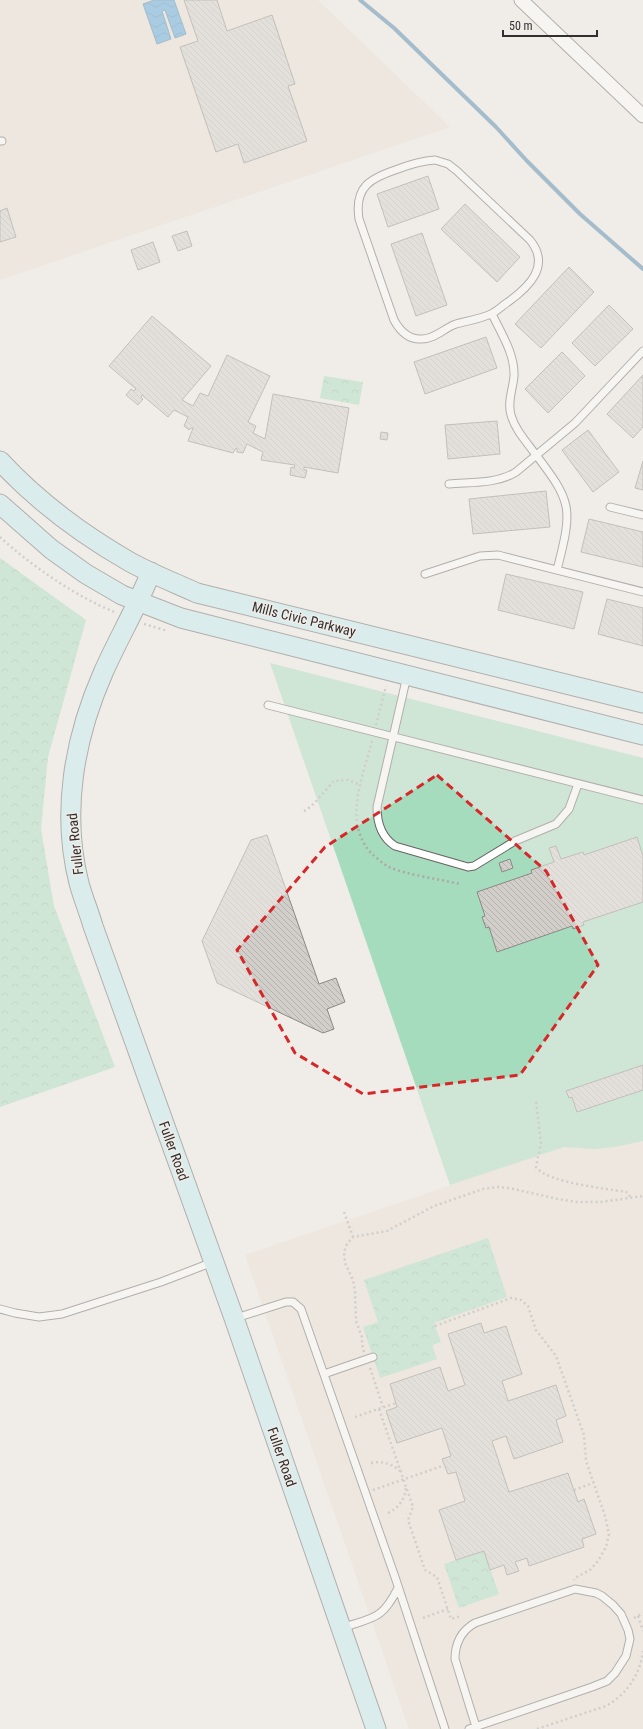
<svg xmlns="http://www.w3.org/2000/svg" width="643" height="1729" font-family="'Roboto Condensed',sans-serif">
<defs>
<pattern id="park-crowns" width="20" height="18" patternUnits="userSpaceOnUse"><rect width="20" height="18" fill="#a6dcbe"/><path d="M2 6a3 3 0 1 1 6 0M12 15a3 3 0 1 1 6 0" fill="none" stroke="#8fbda4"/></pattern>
<pattern id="water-waves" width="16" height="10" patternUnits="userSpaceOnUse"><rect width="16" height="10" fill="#52a5dc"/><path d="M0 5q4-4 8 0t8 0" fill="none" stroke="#4587b3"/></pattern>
<pattern id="building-back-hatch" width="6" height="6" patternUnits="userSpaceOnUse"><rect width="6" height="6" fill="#d2ceca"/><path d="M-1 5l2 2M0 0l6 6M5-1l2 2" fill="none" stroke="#b5b1ae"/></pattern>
</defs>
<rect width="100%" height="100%" fill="#f0ece8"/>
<path fill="#e9dfd6" d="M0,0h318l132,127 -450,153z
M643,1120v609h-234l-164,-474z"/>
<path fill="#a6dcbe" d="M270,663l373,95v383l-29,6 -19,2 -31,-2 -114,38z"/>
<path fill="url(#park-crowns)" d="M324,376l39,6 -4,23 -39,-7z
M0,558l86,62 -38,137 -7,72 13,77 61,161 -115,40z
M488,1238l19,59 -73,26 7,19 -9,3 5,14 -57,19 -17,-51 15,-5 -14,-42z
M484,1551l15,43 -40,14 -15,-44z"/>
<path fill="url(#water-waves)" stroke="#4882a8" d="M154,0h20l12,34 -11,4 -10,-28 -3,1 9,28 -14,5 -14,-40z"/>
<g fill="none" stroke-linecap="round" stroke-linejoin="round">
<path stroke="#4882a8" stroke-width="4" d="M360,0l34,28 102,99 31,34 53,53 63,55"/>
</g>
<path fill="url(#building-back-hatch)" stroke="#8b8884" d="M184,0h33l10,31 45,-16 23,69 -7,2 19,55 -63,22 -6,-19 -22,8 -36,-105 18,-6z
M428,176l11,33 -51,18 -11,-33z
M465,204l55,53 -23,25 -56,-53z
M7,208l9,29 -16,5v-31z
M187,231l5,15 -14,5 -6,-15z
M422,233l25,72 -31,11 -25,-72z
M153,242l7,20 -22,8 -7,-20z
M569,267l25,25 -53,56 -26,-24z
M609,305l24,24 -38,37 -23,-23z
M152,316l59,50 -29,34 11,6 7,-13 8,3 19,-41 43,21 -22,46 8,4 -3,7 12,6 8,-45 76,14 -11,65 -34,-6v3h3l-2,8 -15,-3 1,-8 3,1 1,-3 -34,-5 2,-8 -16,-8 -4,9 -6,-1v-3l-1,-1 -3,5 -45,-12 5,-13h-2l-2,2 -5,-4 4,-9 -14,-7 -6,7 -26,-22 -1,2 2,2 -5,6 -12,-10 5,-6 3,2 2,-2 -27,-23z
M486,337l11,31 -72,26 -11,-32z
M562,352l23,24 -37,37 -23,-24z
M643,375v52l-10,11 -26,-24z
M497,421l3,33 -52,5 -3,-34z
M588,430l31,42 -26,20 -31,-42z
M381,432l7,1 -1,7 -7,-1z
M643,461v29l-8,-2z
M546,491l4,36 -77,7 -4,-35z
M589,519l54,13v35l-62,-15z
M506,574l77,18 -9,37 -76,-19z
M607,599l36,9v38l-45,-12z
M267,835l52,149 17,-6 9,24 -18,7 7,20 -11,4 -106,-50 -15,-42 49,-101z
M637,837l6,19v46l-60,20 1,3 -11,4 -1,-3 -75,26 -8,-25 -3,1 -4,-11 3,-1 -8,-24 55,-19 -1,-3 23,-8 -5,-14 7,-2 5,13 22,-7 1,3z
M510,859l3,9 -11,4 -3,-9z
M643,1065v25l-66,22 -5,-15 -3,1 -3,-7z
M481,1323l3,10 22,-7 16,48 -20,7 6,20 48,-16 10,31 -10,4 7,22 -49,17 -8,-23 -14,5 17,51 59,-19 10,29 6,-3 12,35 -14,5 2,8 -55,19 -2,-8 -12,4 4,9 -12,4 -3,-10 -14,5 -6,-19 -28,9 -17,-50 26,-9 -9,-29 -8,2 -6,-15 9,-3 -9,-28 -45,15 -11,-32 11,-4 -7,-23 50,-17 8,24 17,-6 -17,-51z"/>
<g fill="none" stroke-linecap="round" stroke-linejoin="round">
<defs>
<path id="lane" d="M0,141h2
M435,160l13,4 9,7 73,69c21,26 -1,47 -22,62 -6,4 -11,9 -17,12 -11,5 -24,7 -35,10 -12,4 -21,15 -34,15 -13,1 -22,-8 -28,-19l-35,-101c-5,-33 12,-41 39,-50 13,-5 24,-8 37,-9z
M492,314c9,19 23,40 22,62 -1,13 -7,26 -3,39 4,14 13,24 22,36 40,52 40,56 24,119
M449,484c22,-2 48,0 67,-12l59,-49 68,-72
M610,507l33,8
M425,574l55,-18 18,-1 145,37
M407,676l-30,131c0,16 4,30 18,39l73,21 6,-1 41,-25 41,-17 13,-15 9,-25
M268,705l375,95
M0,1309l15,4 24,4 23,-3 99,-32 52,-20
M236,1318l50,-16h7l8,7 94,268 50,152
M324,1374l49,-17
M342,1628c32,-11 40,-8 56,-40
M469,1729c41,-14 82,-28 123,-42l15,-6 8,-8 11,-17 4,-17 -2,-9 -7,-16 -8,-9 -11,-9 -6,-3 -21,-4 -100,34c-14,8 -20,20 -20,36l21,68"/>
<path id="street" d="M521,0l122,116"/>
<path id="secondary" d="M0,461c37,40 83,74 130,101 22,12 45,21 67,31l446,110
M0,504l51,45 35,25 36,21 59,23 462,117
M151,572c-14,35 -33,67 -48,101 -29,66 -42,140 -24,210 4,15 10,29 14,43l141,392 142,411"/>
</defs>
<use href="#lane" stroke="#676360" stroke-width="9"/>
<use href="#street" stroke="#676360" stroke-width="15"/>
<use href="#secondary" stroke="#676360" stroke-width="21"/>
<path stroke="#aca9a6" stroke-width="2.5" stroke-dasharray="2 3" stroke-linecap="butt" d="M0,537c30,28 78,61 117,76
M144,624l24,7
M376,725l10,-39
M372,741c-9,36 -30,81 0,113 5,4 11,10 17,13 18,8 50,12 71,17
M304,811c9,-4 22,-22 30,-30l14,-1 13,5
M536,1102l5,41 -5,24c12,16 68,21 90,25l3,2 1,5
M344,1212l9,25
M435,1326l76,-28 10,2 7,6 8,24 20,26 28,79 2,26 19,55 4,18 -3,13 -8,14 -8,9 -15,8 -1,2
M364,1352l-2,-8v-7l-6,-16 -1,-30 -2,-11 -8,-17 -1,-11 3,-8 6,-7 34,-6 47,-25 49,-17 14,-2 12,1 49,11 19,3h24l42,-6
M370,1368l13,39
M379,1409l34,98 -5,13 17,50 12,7 14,42 10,-3
M355,1417l41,-14
M371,1463c11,-2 20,0 29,8
M373,1490l72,-25
M574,1490l19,-7
M388,1513c11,-5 17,-14 18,-26
M638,1616l5,15
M423,1618l25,-9
M634,1618l9,-5
M537,1729l69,-23c21,-12 34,-31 37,-55"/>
<use href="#lane" stroke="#fff" stroke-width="7"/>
<use href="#street" stroke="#fff" stroke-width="13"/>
<use href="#secondary" stroke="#c1ebf4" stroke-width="19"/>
</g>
<path d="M0 0H643V1729H0ZM437,775l109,96 52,94 -78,110 -157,19 -68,-41 -58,-103 88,-103z" fill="#f0ece8" fill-opacity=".55" fill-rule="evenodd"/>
<path fill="none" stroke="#d62828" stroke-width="3" stroke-dasharray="8 5" stroke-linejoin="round" d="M437,775l109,96 52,94 -78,110 -157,19 -68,-41 -58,-103 88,-103z"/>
<g text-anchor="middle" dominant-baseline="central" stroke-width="3" stroke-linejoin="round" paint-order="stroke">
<g font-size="14" fill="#32302f" stroke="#f0ece8">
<text transform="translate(304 619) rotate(14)">Mills Civic Parkway</text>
<text transform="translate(75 844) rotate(-96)">Fuller Road</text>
<text transform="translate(174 1151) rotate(70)">Fuller Road</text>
<text transform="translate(282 1457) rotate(71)">Fuller Road</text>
</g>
</g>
<path d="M503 30v6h94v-6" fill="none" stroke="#32302f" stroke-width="2"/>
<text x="509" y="30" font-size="12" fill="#32302f" stroke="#f0ece8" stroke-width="3" paint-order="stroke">50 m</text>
</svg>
